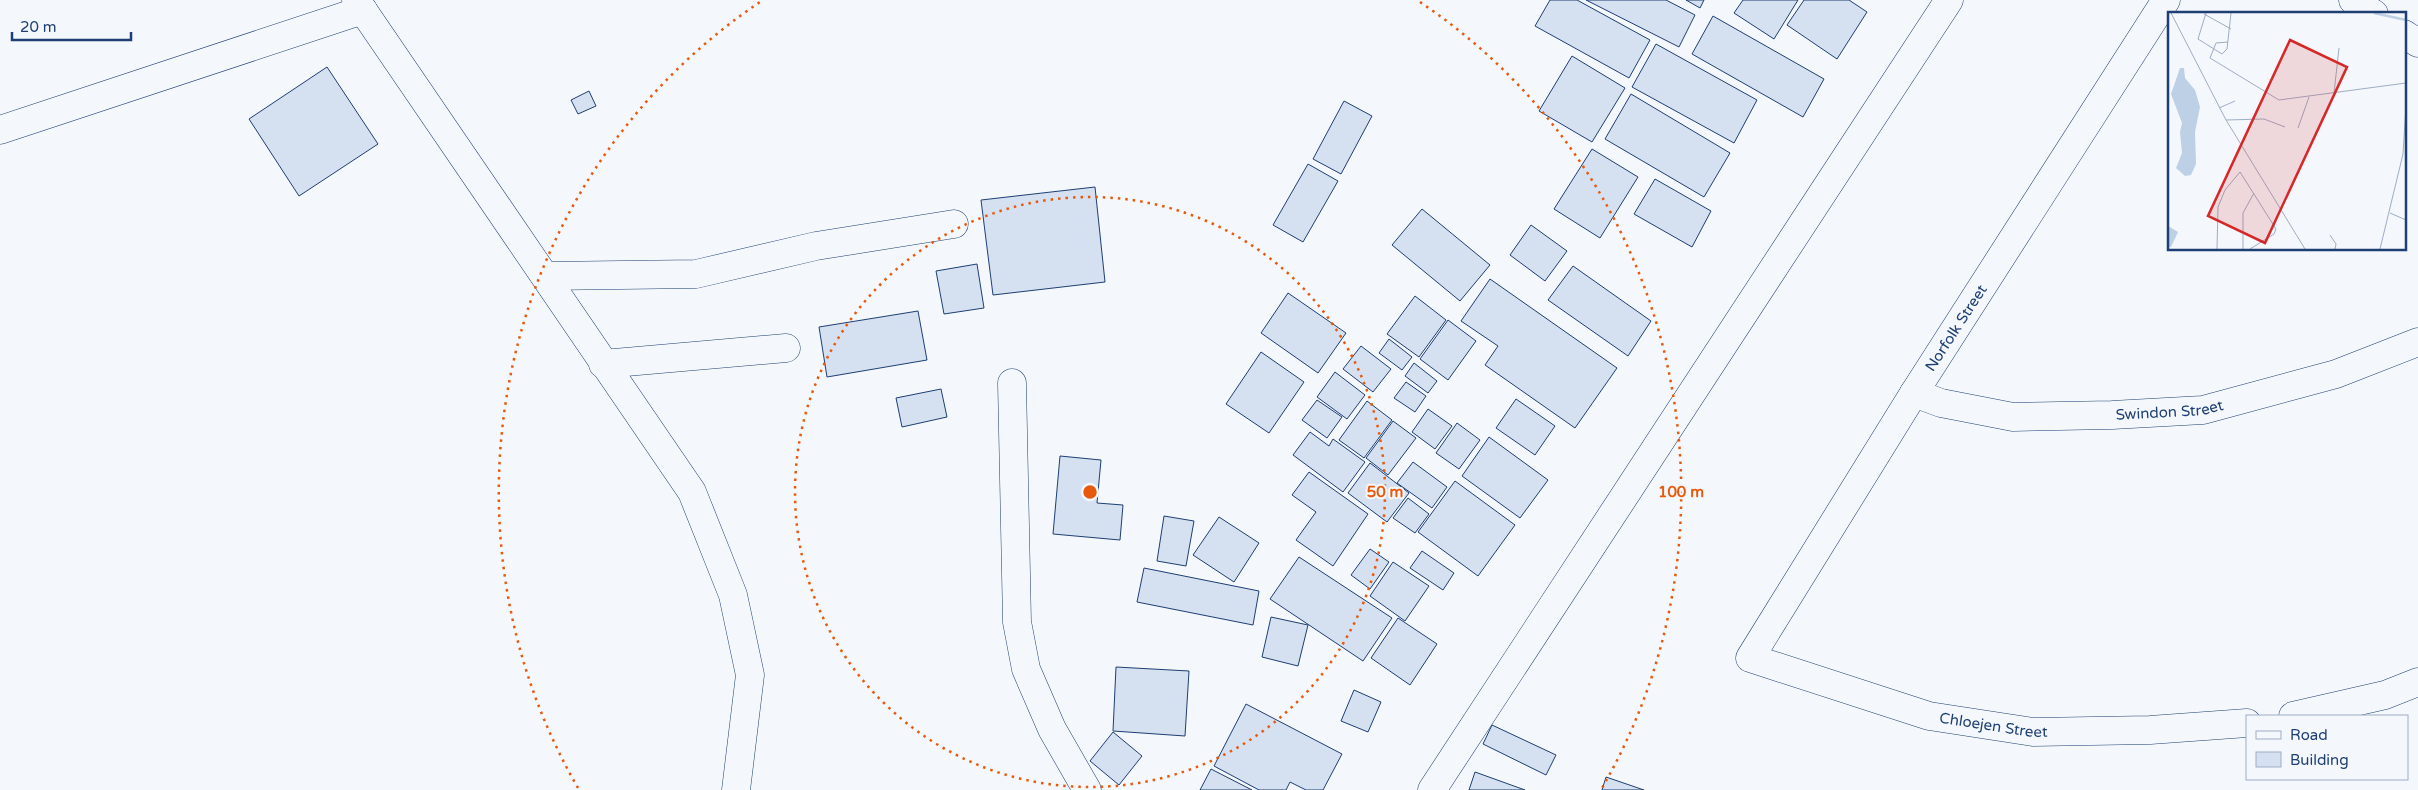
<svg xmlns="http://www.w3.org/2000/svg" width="2418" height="790" font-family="'Varela Round',sans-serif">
<rect width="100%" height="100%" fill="#f4f7fb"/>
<path fill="#d5e0f0" stroke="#1d3f73" d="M1550,0h27l73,40 -21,38 -94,-52z
M1586,0h80l29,15 -16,32z
M1686,0h18l-4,8z
M1743,0h55l-24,39 -40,-26z
M1804,0h45l18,12 -30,47 -50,-34z
M1713,16l111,63 -21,38 -111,-63z
M1656,44l101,56 -23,43 -102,-56z
M1572,56l53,32 -33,54 -53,-31z
M327,67l51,77 -79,52 -50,-77z
M589,91l7,15 -18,8 -7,-14z
M1631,94l99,59 -26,44 -99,-58z
M1344,101l28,15 -31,58 -28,-15z
M1592,149l46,28 -38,61 -46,-29z
M1308,164l30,17 -35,61 -30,-17z
M1655,179l56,32 -19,36 -58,-33z
M1095,187l10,95 -112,13 -12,-95z
M1422,209l68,56 -30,36 -68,-56z
M1531,225l36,26 -22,30 -35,-26z
M977,264l7,44 -40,6 -8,-43z
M1573,266l78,55 -23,35 -80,-56z
M1490,279l127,89 -42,60 -90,-63 13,-19 -37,-25z
M1288,293l58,40 -28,40 -57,-40z
M1415,296l31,24 -27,37 -32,-23z
M918,311l9,49 -100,17 -8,-50z
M1448,320l28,21 -28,39 -28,-21z
M1389,339l23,18 -10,13 -23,-17z
M1361,346l30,23 -18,23 -30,-23z
M1261,352l43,30 -35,51 -43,-29z
M1414,363l23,18 -9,12 -23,-17z
M1335,372l30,23 -18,24 -30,-22z
M1406,382l20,14 -11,16 -21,-14z
M941,389l6,28 -45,10 -6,-29z
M1516,399l39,27 -20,29 -39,-27z
M1317,400l25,17 -15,21 -25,-18z
M1367,401l25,19 -28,38 -25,-18z
M1428,409l24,17 -17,23 -23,-17z
M1393,421l23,17 -28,37 -22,-17z
M1457,423l23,17 -21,29 -23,-16z
M1310,432l19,14 4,-7 32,23 -22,30 -50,-37z
M1489,437l59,43 -28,38 -58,-42z
M1060,456l41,4 -4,43 26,2 -3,35 -67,-6z
M1413,462l34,25 -15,21 -35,-25z
M1370,463l39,30 -22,29 -39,-29z
M1309,472l59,42 -35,52 -37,-26 20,-28 -24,-17z
M1455,481l60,44 -37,51 -60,-44z
M1408,498l21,16 -14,19 -22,-15z
M1164,516l30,5 -8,45 -29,-5z
M1219,517l40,26 -25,39 -41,-27z
M1370,549l19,13 -19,27 -19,-14z
M1422,551l32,22 -11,17 -33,-22z
M1299,557l93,61 -29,43 -93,-62z
M1393,562l36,24 -24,35 -35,-25z
M1144,568l115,23 -6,34 -116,-23z
M1271,617l37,8 -10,41 -36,-9z
M1398,618l39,26 -27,41 -39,-27z
M1116,667l73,4 -4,65 -72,-5z
M1354,690l27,12 -13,30 -27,-11z
M1246,704l96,50 -19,36h-17l-16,-8 -4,8h-27l-45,-24z
M1492,725l64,30 -10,20 -63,-31z
M1113,732l29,24 -23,29 -29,-24z
M1211,769l41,21h-52z
M1475,772l50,18h-56z
M1606,777l38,13h-42z"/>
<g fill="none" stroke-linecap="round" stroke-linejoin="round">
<defs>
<g id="minor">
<path d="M356,0l336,492 41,103 17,80 -14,115"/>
<path id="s1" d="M2166,0l-252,393 -164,265 179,58 104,16 117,-2 97,-7"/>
<path d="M2353,0l21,14"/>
<path d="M2404,34l14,9"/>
<path d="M0,130l363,-120"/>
<path d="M546,276l150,-2 120,-28 138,-22"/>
<path d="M603,364l183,-16"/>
<path d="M1012,383l5,239 9,47 26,60 35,61"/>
<path id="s2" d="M1914,393l27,10 72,14 99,-2 91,-5 133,-36 82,-32"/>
<path d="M2293,716l92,-21 33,-13"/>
<path d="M1432,790l517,-790"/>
</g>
</defs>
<use href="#minor" stroke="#1d3f73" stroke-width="29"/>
<use href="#minor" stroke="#f4f7fb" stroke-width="28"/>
</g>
<g fill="none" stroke="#e8590c" stroke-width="2.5" stroke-dasharray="2.5 5">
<circle cx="1090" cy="492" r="295"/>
<path d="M578 788A591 591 0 0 1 760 2M1420 2A591 591 0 0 1 1602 788"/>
</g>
<g text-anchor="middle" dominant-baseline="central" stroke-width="4" stroke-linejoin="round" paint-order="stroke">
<g font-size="15" fill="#1d3f73" stroke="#f4f7fb">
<text transform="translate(1956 328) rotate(-57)">Norfolk Street</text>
<text stroke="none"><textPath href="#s2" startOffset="259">Swindon Street</textPath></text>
<text stroke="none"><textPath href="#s1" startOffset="1032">Chloejen Street</textPath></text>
</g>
</g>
<g transform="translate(2168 12)">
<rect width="238" height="238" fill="#f4f7fb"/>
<path d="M12,56h4l1,10 10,12 5,17 -5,25 1,32 -5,11 -6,1 -9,-8 6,-15 -2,-21 2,-9 -11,-29zM0,214l10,6 -7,15h-3z" fill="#bed0e5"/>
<path fill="none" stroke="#bed0e5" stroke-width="2.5" d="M206,1l32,7"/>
<path fill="none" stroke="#9eadc5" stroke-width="1" d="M3,1l55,107 79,129M38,1l-8,26 24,15 5,-5 4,-36M36,2l27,15M60,30l-12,1 -6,15 69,42 127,-17M166,81l5,-45M51,96l16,-7M58,108l38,-1 21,8M130,116l11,-31M222,201l16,7M162,223l6,9 -1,5M49,237l1,-42 7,-17 15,-18 36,57 -2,5 -24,15M75,237v-36l11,-20M212,237l23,-95 3,-47"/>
<path fill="#d62828" fill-opacity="0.15" stroke="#d62828" stroke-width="2.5" d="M122,28l57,27 -82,176 -57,-27z"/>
<rect width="238" height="238" fill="none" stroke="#1d3f73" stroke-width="2.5"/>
</g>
<circle cx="1090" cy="492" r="8" fill="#e8590c" stroke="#f4f7fb" stroke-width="2.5"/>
<g font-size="15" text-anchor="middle" font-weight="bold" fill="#e8590c" stroke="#f4f7fb" stroke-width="4" stroke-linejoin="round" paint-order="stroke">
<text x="1385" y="497">50 m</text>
<text x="1681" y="497">100 m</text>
</g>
<rect x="2246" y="715" width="162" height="65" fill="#f4f7fb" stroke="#9eadc5"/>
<rect x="2256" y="731" width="25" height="8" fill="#f4f7fb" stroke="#9eadc5"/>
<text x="2290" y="740" font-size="15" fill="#1d3f73">Road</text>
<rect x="2256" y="752" width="25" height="15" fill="#d5e0f0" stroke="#9eadc5"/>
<text x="2290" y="765" font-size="15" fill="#1d3f73">Building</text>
<path d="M12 32v8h119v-8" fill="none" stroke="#1d3f73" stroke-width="2.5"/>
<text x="20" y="32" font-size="15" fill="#1d3f73" stroke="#f4f7fb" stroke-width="4" paint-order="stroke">20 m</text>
</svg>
